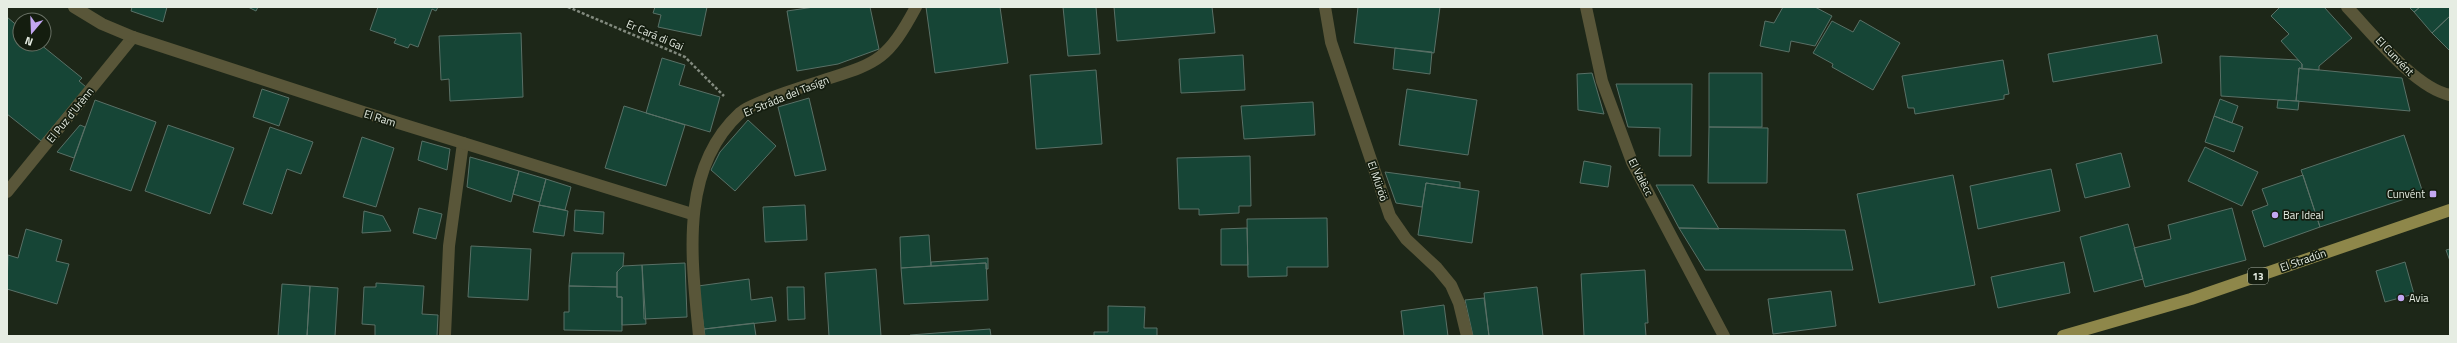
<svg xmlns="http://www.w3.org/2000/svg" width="2457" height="343" font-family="'Titillium Web',sans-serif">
<rect width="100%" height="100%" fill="#1d2718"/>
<path fill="#164536" stroke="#597066" d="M132,7h35l-4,15 -32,-11z
M248,7h10l-2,4z
M378,7h60l-2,4 -4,-2 -14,38 -8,-3 -2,4 -14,-5 2,-4 -26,-9z
M655,7h52l-6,29 -43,-9 3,-12 -8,-2z
M814,7h56l9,42 -41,15 -41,7 -10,-60z
M926,7h74l8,56 -73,10z
M1063,7h33l4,47 -32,2z
M1114,7h98l3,26 -98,8z
M1358,7h82l-6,46 -80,-10z
M1783,7h32l17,9 -17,30 -24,-5 -2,11 -29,-6 5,-25 9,2z
M2280,7h44l28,31 -33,28v4l-17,-1v-5l-21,-23 8,-7 -18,-18z
M2409,7h11l-6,5z
M2420,7h30v9l-18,17 -18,-21z
M2450,16v35l-18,-18z
M7,17l13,11v16h20l42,34 -3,3 7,6 -45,54 -34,-27z
M1860,20l40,23 -27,47 -41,-23 1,-3 -20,-11 19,-32 21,11z
M521,33l2,64 -73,4 -1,-22 -8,1 -2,-44z
M2157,35l5,28 -109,19 -5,-28z
M1395,48l37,4 -2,22 -37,-5z
M1243,55l2,35 -64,3 -2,-34z
M2220,56l78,4 4,4v5l-3,-1 -3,33 -75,-5z
M662,58l23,7 -6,20 41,12 -10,35 -64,-19z
M2003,60l6,34 -5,1v4l-89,15 -1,-6h-6l-6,-32z
M2299,68l103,10 8,33 -114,-10z
M1096,70l6,74 -66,5 -6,-74z
M1592,73l12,41 -26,-4 -1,-36z
M1709,73h53v54h-53z
M1616,84h76l-1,72h-32l1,-28 -32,-1z
M262,89l27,9 -10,28 -26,-9z
M1407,89l70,11 -9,55 -69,-10z
M809,98l17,72 -31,6 -17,-69z
M2220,99l18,7 -6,17 -18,-7z
M95,100l61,22 -25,69 -61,-21z
M2278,100l21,1 -1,9 -21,-2z
M1313,102l2,33 -71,4 -3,-33z
M624,106l61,19 -19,61 -61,-18z
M2214,116l29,11 -9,25 -29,-10z
M748,120l28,26 -41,45 -24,-21 9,-18z
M80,125l5,2 -11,31 -17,-6z
M168,125l66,23 -24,66 -65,-23z
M270,127l43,15 -12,32 -14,-5 -15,45 -29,-10z
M1709,127l59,1 -1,55h-59z
M2404,135l19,58 -103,34 -19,-57z
M362,137l32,11 -18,59 -33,-10z
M422,141l28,8 -3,21 -29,-10z
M2205,147l53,25 -16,34 -54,-25z
M2121,153l9,34 -45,11 -9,-34z
M1250,156l1,50h-12v7l-40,2v-6h-20l-2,-51z
M470,157l49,14 -8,31 -44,-15z
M1584,161l27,5 -3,21 -28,-4z
M2051,169l9,42 -82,18 -8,-43z
M519,171l27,8 -6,23 -27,-8z
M1385,172l75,10v6l-34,-5 -4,24 -26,-4z
M1953,175l22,110 -96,18 -22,-109z
M2303,175l17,52 -56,20 -12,-36 16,-6 -6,-16z
M546,179l25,8 -6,23 -26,-5z
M1426,183l53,8 -7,52 -54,-8z
M1656,185h37l26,44 -40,-1z
M539,205l29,6 -4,25 -31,-4z
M805,205l2,35 -42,2 -2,-35z
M419,208l23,6 -6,25 -23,-6z
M2232,208l14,52 -101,27 -11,-39 37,-9 -3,-14z
M575,210l29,2 -1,22 -29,-3z
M364,211l19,5 8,15 -29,2z
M1327,218l1,49h-41v9l-39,1 -1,-58z
M2128,224l15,55 -49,13 -14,-55z
M1247,228l1,37h-27v-36z
M1679,228l166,2 8,40h-148z
M26,229l36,11 -6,21 13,3 -12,40 -50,-15 1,-34 10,3z
M929,235l2,31 -30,2 -1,-31z
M471,246l60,3 -3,51 -60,-3z
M2450,249v12l-4,-11z
M572,253h52l-1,13 -6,6v15l-48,-1z
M988,258v11h-2v-6l-55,3v-4z
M2064,262l6,31 -72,15 -7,-31z
M2405,262l9,32 -29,8 -9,-31z
M685,263l2,54 -43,2 -2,-54z
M986,263l2,37 -84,4 -3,-36z
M642,265l4,59 -24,1v-28h-5v-25l6,-6z
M876,269l5,67h-52l-4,-63z
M1645,270l3,53h-3l1,13h-62l-3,-62z
M749,279l2,21 21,-3 4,24 -72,8 -6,-43z
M376,283l48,3 -2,28 16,1 -1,21h-62v-11l-13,-1 2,-37h12z
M282,284l28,2 -3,50h-29z
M310,286l28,2 -3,48h-28z
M569,286l48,1v10h5v34l-58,-1v-18h5z
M787,287h17l1,32 -17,1z
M1537,287l6,49h-54l-5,-43z
M1831,291l5,35 -63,8 -5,-35z
M1484,298l5,38h-16l-8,-36z
M1444,305l4,31h-44l-3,-25z
M1108,306l37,1 -1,21h13v8h-63v-4h14z
M754,323l2,13h-51l-1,-7z
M990,329l1,7h-81v-1z"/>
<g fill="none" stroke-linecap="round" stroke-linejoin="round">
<path stroke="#828a7e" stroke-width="2.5" stroke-dasharray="3 2" stroke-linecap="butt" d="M568,7l117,50 39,39"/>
<path stroke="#595639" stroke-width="12" d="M7,192l126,-155
M445,335l4,-89 14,-103"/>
<path stroke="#595639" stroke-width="12" d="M74,7l28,17 31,13 230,75 329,102
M1325,7l6,35 59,174 16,23 31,29 14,17 8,18 8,33
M1586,7l16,74 30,81 92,174
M2347,7c25,26 68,81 103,88
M699,336c-7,-75 -21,-166 41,-223 11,-10 59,-25 75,-30 60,-20 70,-18 101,-76"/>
<path stroke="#8e874a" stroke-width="12" d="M2063,336l128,-37 259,-89"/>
</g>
<g fill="#c3a7f2" stroke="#141d0f" stroke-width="1.5">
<rect x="2429" y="190" width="8" height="8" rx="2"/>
<circle cx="2275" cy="215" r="4"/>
<circle cx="2401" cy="298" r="4"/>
</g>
<g text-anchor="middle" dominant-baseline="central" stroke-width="3.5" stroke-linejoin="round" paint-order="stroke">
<rect fill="#141d0f" stroke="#a7afa3" stroke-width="1" x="2248" y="268" width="20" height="16" rx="3"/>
<g font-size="10" font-weight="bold" fill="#e6ede3">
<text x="2258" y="276">13</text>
</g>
<g font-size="11" fill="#e6ede3" stroke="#141d0f">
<text transform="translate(655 35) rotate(23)">Er Cará di Gai</text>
<text transform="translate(2395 56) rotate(46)">El Cunvént</text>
<text transform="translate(786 96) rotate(-22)">Er Stráda del Tasígn</text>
<text transform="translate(70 115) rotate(-51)">El Puz d'Urènn</text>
<text transform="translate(380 118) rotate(17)">El Ram</text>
<text transform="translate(1641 177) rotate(63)">El Valècc</text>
<text transform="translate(1378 181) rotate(71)">El Müröö</text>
<text transform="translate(2303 260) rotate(-19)">El Stradún</text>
</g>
<g font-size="11" fill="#e6ede3" stroke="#141d0f" text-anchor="start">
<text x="2425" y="194" text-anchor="end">Cunvént</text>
<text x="2283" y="215">Bar Ideal</text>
<text x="2409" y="298">Avia</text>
</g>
</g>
<rect width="2457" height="343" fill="none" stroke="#e6ede3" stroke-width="16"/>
<g transform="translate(32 32) rotate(199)"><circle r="19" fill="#141d0f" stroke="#687064"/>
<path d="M0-3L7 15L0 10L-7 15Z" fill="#c3a7f2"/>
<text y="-6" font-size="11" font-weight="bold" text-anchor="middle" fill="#e6ede3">N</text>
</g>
</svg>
